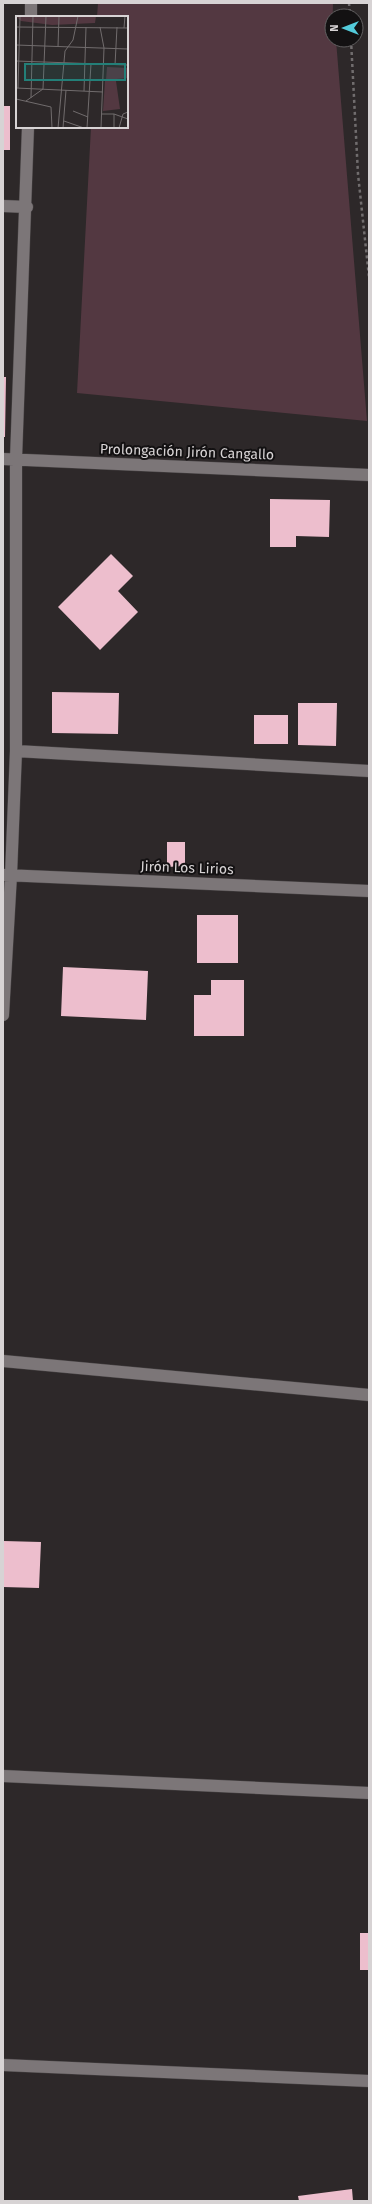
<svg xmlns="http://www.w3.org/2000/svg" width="372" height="2204" font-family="'Fira Sans',sans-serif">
<rect width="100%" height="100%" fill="#2d2829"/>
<path fill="#533841" d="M98,3h235l-1,37h4l31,381 -290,-28 14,-266h36v-110h-30z"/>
<path fill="#edbecd" d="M3,106h7v44h-7z
M3,377h3l-1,60h-2z
M270,499l60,1 -1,37 -33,-1v11h-26z
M111,554l22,22 -15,15 20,21 -38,38 -42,-43z
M52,692l67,1 -1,41 -66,-1z
M298,703h39l-1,43 -38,-1z
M254,715h34v29h-34z
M167,842h18v24l-18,1z
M197,915h41v48h-41z
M63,967l85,4 -2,49 -85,-4z
M211,980h33v56h-50v-41h17z
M4,1541l37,1 -2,46 -36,-1z
M360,1933h9v37h-9z
M352,2189l1,12h-54l-1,-5z"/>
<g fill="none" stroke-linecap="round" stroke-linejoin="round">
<defs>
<path id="street" d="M31,17v-14
M3,206l24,1
M3,459l366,16
M16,751l353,20
M4,875l365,16
M3,1015l8,-140 5,-124v-292l12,-332
M3,1361l366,34
M3,1776l366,17
M3,2065l366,16"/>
</defs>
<use href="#street" stroke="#474344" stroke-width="13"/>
<path stroke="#716d6e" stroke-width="2.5" stroke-dasharray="3 3" stroke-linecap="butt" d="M349,3l1,13
M351,40l7,134 11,103"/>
<use href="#street" stroke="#7c7678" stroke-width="12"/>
</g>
<g text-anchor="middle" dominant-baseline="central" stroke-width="4" stroke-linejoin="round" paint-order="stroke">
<g font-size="14" fill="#d7d3d4" stroke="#131112">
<text transform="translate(187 452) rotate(2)">Prolongación Jirón Cangallo</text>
<text transform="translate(187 868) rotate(2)">Jirón Los Lirios</text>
</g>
</g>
<g transform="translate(16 16)">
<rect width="112" height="112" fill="#2d2829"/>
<path d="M0,0h80l-1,7 -43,2 -31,-4zM91,51l21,1v10l-22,2zM89,65h11l4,28 -17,2z" fill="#533841"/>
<path fill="none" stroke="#716c6d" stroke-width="1" d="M0,11l112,1M84,11l4,21 -3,80M108,12l1,-12M0,29l112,4M42,31l1,-31M0,45l112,4M99,49l2,-38M0,72l87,4M2,72l2,-72M68,75l2,-64M15,82l2,-82M0,83l35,8 1,21M10,85l17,-12 3,-73M57,95l15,6M86,98h12l14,5M48,105l20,7M42,112l7,-77 8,-11 5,-24M47,112l3,-38M71,112l4,-64M98,112v-14M103,112l4,-14 5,-2"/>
<path fill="#237f78" fill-opacity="0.15" stroke="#237f78" stroke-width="2" d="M9,48h100v16h-100z"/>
<rect width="112" height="112" fill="none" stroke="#d7d3d4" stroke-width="2"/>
</g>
<rect width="372" height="2204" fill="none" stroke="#d7d3d4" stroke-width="8"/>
<g transform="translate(344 28) rotate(270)"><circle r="19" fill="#131112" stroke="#615f60"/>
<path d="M0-3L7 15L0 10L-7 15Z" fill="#53cbda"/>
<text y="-6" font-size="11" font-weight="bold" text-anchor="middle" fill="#d7d3d4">N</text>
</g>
</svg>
